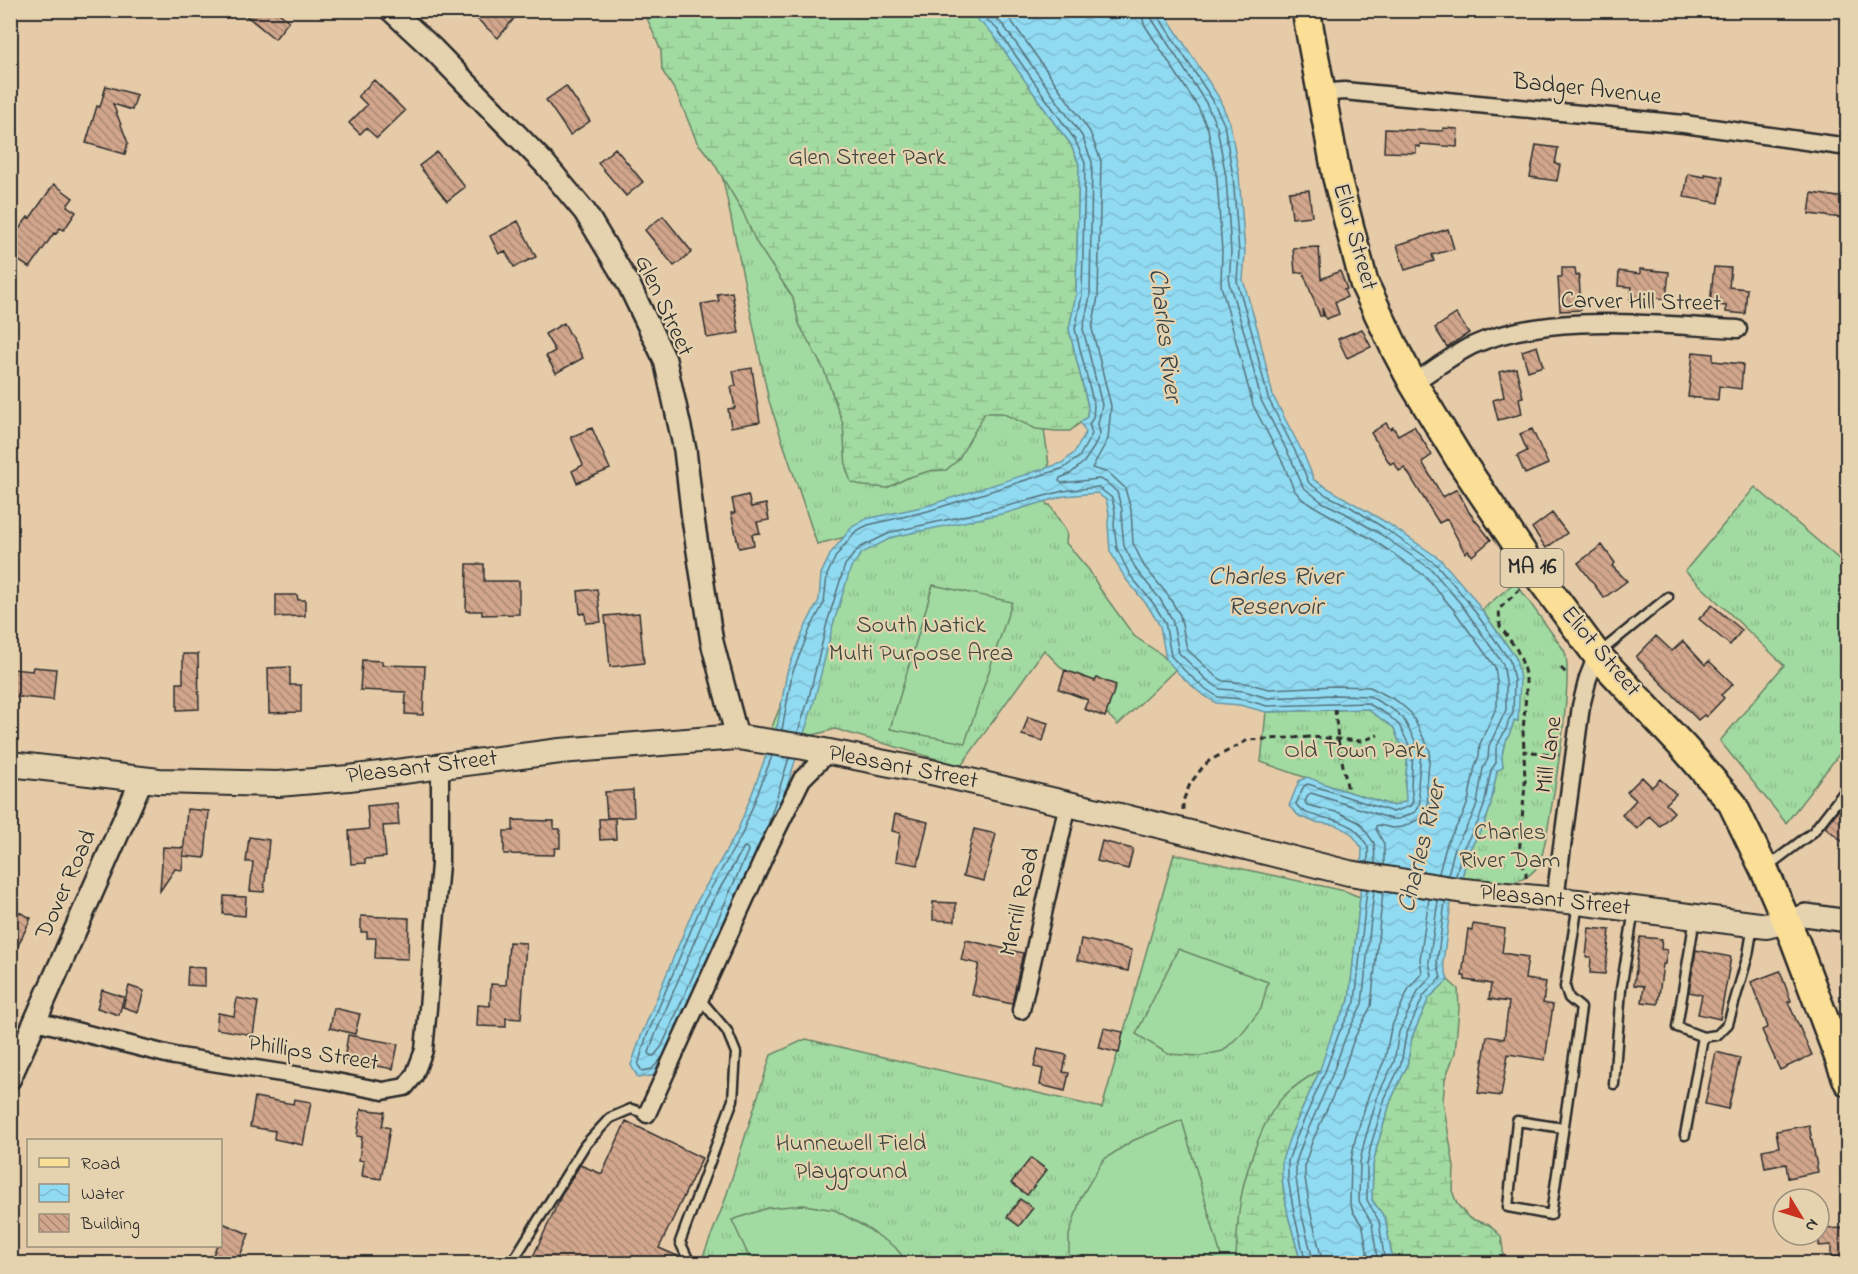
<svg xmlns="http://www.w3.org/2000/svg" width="1858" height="1274" font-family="'Indie Flower',sans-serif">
<defs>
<pattern id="grass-tufts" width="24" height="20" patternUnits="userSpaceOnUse" patternTransform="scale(1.5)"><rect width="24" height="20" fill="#a2dba1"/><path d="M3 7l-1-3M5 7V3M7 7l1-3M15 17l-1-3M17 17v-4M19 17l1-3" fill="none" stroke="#8cbc8b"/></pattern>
<pattern id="wetland-marsh" width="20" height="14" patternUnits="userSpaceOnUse" patternTransform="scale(1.5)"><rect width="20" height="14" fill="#a2dba1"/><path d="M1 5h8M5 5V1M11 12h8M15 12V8" fill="none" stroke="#8cbc8b"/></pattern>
<pattern id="water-waves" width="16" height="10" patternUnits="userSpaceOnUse" patternTransform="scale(1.5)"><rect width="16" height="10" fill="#91dbf2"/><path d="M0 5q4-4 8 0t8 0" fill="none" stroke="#7dbcd0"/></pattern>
<pattern id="building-back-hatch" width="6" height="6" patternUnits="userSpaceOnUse" patternTransform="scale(1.5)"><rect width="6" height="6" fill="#d1a68c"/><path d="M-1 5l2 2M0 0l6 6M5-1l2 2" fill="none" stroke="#aa8773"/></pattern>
</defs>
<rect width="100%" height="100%" fill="#e6cba9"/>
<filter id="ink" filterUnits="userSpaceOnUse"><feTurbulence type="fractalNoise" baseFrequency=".0167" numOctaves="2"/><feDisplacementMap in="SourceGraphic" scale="12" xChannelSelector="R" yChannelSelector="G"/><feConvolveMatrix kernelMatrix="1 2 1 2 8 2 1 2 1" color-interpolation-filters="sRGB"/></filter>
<g filter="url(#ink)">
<path fill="url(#grass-tufts)" stroke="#668366" stroke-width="1.5" d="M710,117l334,307c0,15 3,20 4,34 3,15 -6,29 -1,47h3l17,28 -1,10 23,27 11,19 34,47 28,19 14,14 -58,56 -74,-75 -83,116 -126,-37 -72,20 86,-213 -32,8 -48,-143z
M1755,487l92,79v178l-61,79 -66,-82 64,-76 -99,-94z
M1515,582l49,68c12,23 -15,182 -24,213 -18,29 -50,20 -78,15l6,-26 16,-27 6,-17 7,-37 6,-4c-4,-24 7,-27 11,-47l4,1 -2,-63 -34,-48z
M1367,709l27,19 4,11 10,15 -3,31 2,16 -13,5 -61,-19 -72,-25 5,-50z
M1174,854l171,37 15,6 -11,104 -16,29 -45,185 13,48 -601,1 24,-61 47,-148 35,-16 296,69z"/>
<path fill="url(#wetland-marsh)" stroke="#668366" stroke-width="1.5" d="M644,11h324l24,21 63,92 15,19 9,21 -3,131 -7,34 19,77 -1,11 -17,14h-14l-20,-2 -34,-16h-17l-27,47 -12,10 -17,1 -22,7 -20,10 -23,-2 -13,-4 -5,-14 -3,-44 -19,-54 -25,-46 -6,-26 -37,-56 -14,-32 -30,-50 -15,-18 -20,-48 -15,-24 -1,-19z
M1448,980l10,9 1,19 -4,45 -10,26 -2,22 11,66 -1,26 4,11 12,14 20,7 12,11 2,14v13h-112l1,-6 -7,-39 -13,-18 1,-35 4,-19 14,-46 16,-34 5,-29 17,-39z
M1320,1070l-29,64 -9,45 6,36 13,48 -67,1 2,-6c1,-15 1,-31 3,-46 3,-32 22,-92 44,-115 11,-11 23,-19 37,-27z"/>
<path fill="#a2dba1" stroke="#668366" stroke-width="1.5" d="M933,585l79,17 -47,141 -75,-14z
M1178,949l90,33 -7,27 -19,24 -19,18 -23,5 -32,-2 -32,-20z
M1182,1120l39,136 -29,7h-123v-28l12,-38 22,-37 29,-19z
M804,1205l31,5 30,17 30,20 13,16h-156l-20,-43 36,-12z"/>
<path fill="url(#water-waves)" stroke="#6895a2" stroke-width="1.5" d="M968,11h195l55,85 12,27 9,52 6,77 -2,28 15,51 15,65 31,59 10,25 73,43 53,36 31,36 45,63 4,22 -2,41 -4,-1c-4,21 -15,23 -11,47l-6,4 -7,37 -6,17 -16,27 -6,26 -11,25 -8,59 5,18 -19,18 -17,39 -5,29 -16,34 -14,46 -4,19 -1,35 13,18 7,39 -1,6h-90l-13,-48 -6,-36v-19l9,-26 29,-64 13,-40 16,-29 11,-104 2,-49 -11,-15 -15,-8 -22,-3 -15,-6 -10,-10 10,-25 8,-4 26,10 61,19 12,-5 -1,-16 3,-31 -10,-15 -4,-11 -27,-19 -101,3 -26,-7 -24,-2 -17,-11 -19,-17 -14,-16 -6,-33 -12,-20 -23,-28 -15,-27 -2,-26 1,-13 -3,-12 -9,-7 -33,3 -58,17 -113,24 -31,16 -11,14 -18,58 -19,77 -40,125 -118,248 -18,3 -7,-13 10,-29 55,-133 41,-71 16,-41 25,-68 9,-51 18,-45 14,-27 2,-26 10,-21 21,-26 14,-8 60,-13 136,-43 12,-10 12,-21 -6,-10 7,-5 1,-11 -19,-77 7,-34 3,-131 -9,-21 -15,-19 -63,-91z"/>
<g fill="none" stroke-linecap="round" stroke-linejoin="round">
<path stroke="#54717b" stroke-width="1.5" d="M987,10l16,15 79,111 10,26 -2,134 -7,33 19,76 -4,19 2,9 -6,14 -10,15 -14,12 -10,4 -1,3 3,2 37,-4 7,3 11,10 5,18v15l2,21 13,25 23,28 12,20 7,34 29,28 12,8 24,2 24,7 67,-3 34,1 23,13 11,9 18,34 -3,33 2,17 -5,10 -16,7h-7l-81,-26 -3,2 -3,7 2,3 33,8 20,10 14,20 1,20
M1001,10l9,9 80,113 11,29 -3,135 -6,33 19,77 -3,33 -16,29 17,5 16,15 6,22 2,33 11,23 23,28 13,21 7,34 26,25 10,7 23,2 23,6 66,-3 35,1 27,14 14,12 19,38 -3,34 1,22 -7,11 -18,9 -11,1 -13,-3 -3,1v3l8,15v21
M1141,10l3,14 54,83 10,22 9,50 5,73 -1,33 32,120 31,60 10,25 9,10 72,41 50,35 28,33 42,58 2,15v24l-17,38 -1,12 -4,10 -7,36 -5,13 -16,28 -8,30
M1150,10l2,9 54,84 11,24 9,50 5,75 -2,31 16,52 16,65 31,61 11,26 19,15 23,11 35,21 51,35 30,35 42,60 3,17v29l-17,36 -1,13 -5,9 -6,36 -6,15 -16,28 -7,28
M1157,10l1,6 54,83 12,25 9,52 6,76 -2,29 15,52 16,65 30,59 11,26 17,12 23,11 35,22 52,36 30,35 44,62 4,20 -1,33 -4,5 -2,8 -11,21v15l-5,7 -7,36 -6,16 -16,28 -6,26
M782,730l10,-56 18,-45 14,-26 3,-28 9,-19 20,-25 12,-6 60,-14 136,-43 15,-11 13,-23 -3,-10 4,-6 1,-13 -19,-76 7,-34 3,-132 -10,-23 -78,-111 -21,-19
M798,732l10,-31 19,-78 18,-58 14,-17 33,-16 112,-25 59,-16 35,-4 14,11 3,13 -1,14 3,24 13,26 23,28 12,19 6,34 13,14 19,17 15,10 24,2 25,7 100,-3 21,12 11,10 14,28 -2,32 2,16 -3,5 -17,6 -85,-28 -4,2 -8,18c11,19 48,8 65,32 2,4 6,8 7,12 1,4 0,10 -1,14
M744,847l3,1 1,3 -86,195 -8,10h-3l-2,-3 4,-13 55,-131z
M756,851l12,-26 21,-67
M662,1058l-10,11 -10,2 -4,-6 8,-27 55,-132 41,-72 30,-78
M1306,1264l-12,-51 -6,-34v-18l9,-25 28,-64 14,-39 16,-31 12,-113
M1314,1264l-13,-52 -5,-34v-16l8,-23 28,-64 14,-39 16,-32 12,-113
M1323,1264l-13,-54 -5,-32v-14l7,-22 29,-64 13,-39 17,-33 12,-114
M1369,1264l-6,-37 -10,-15 -3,-9 1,-42 4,-21 14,-46 16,-35 6,-31 18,-40 13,-15 -2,-14 9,-60
M1378,1264l-6,-40 -13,-23 1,-39 4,-19 14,-48 16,-33 5,-30 19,-41 14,-15 -3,-14 9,-61
M1385,1264l-6,-43 -12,-21v-35l4,-20 14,-47 16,-34 5,-29 18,-40 17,-17 -4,-16 8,-60"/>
</g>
<path fill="url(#building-back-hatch)" stroke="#2b2b2b" stroke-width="1.5" d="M239,10h36l14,11 -14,18z
M467,10h54l-23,28z
M374,80l31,31 -28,27 -11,-10 -6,6 -11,-11 18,-18 -9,-9z
M106,86l31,9 -5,15 -19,-6 15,39 -3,11 -39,-11 11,-37 3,1z
M566,86l24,35 -20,14 -24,-35z
M1443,128l15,1 -1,18 -37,-3v3l-4,-1v7l-32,-1 1,-23 58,2z
M1536,145l22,3 -3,16 5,1 -3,16 -27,-4z
M615,148l28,34 -17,14 -28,-33z
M437,152l28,35 -18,14 -28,-35z
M1688,174l17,3v-3l18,3 -4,26 -35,-6z
M54,184l19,14 -6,8 9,6 -12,18 -4,-2 -4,6 -2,-1 -24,35 -20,-13v-7l6,-8 -3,-3 15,-20 2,1z
M1309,190l3,26 -20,2 -3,-26z
M1812,193l33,5 -3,20 -33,-4z
M663,216l29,36 -18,14 -29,-36z
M518,221l18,36 -22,10 -9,-16 -6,3 -9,-18z
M1448,229l6,20 -22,6 2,6 -29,9 -8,-25z
M1319,247l2,32 19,-8 7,18 -3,1 3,7 -12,5 4,12 -13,5 -4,-11 1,8h-3l-17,-44 -8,1 -2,-25z
M1714,267l17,1 -2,19 18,2 -2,25 -19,-2v-6l-16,-2z
M1562,268h13l1,8 3,-1 2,35 -21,1 -2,-34h4z
M1640,269l29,3 -3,27 -16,-2v5l-20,-2 2,-13 -14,-1 1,-15 21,3z
M732,292l7,41 -32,5 -6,-34 18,-3 -2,-7z
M1456,314l13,19 -22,14 -12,-19z
M564,323l19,35 -27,15 -10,-17 9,-5 -10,-17z
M1362,329l9,18 -24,11 -9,-19z
M1537,346l6,20 -15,5 -6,-20z
M1693,352l20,2v7l30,3 -2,25 -22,-3 -1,14 -30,-3z
M752,368l8,54 -29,5 -3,-18 7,-1 -4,-21 5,-1 -3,-15z
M1516,368l7,29 -4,1 3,16 -24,6 -5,-20 11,-3 -5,-25z
M1386,423l4,6 3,-2 5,8 16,-9 18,29 -10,7 21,35 14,-8 12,23 22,28 -19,16 -4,-5 -3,2 -18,-34 -8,4 -34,-55 -6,3 -5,-9 -4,2 -19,-31z
M592,428l18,41 -33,14 -5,-12 11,-6 -12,-28z
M1532,429l16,35 -23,10 -8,-18 10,-5 -7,-17z
M748,495l3,12 15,-3 3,16 -12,2 3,11 -8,1 2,11 -15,3 -8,-35h4l-3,-14z
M1552,513l15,20 -21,15 -14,-20z
M1602,545l13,18 -3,3 15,15 -23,17 -26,-35z
M467,564h17v17h35v33l-37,1v-4h-16z
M597,589l4,33 -15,1 -1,-10 -5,1 -2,-23z
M276,595h21l1,5h7v16l-29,1z
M1712,605l30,25 -12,15 -31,-26z
M639,613l5,50 -34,4 -5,-51z
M1656,636l16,15 11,-10 22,24 4,-4 24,23 -12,11 3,3 -18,19 -2,-2 -6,5 -62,-63z
M183,654h15l1,55 -22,1v-27h6z
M362,660l20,1v4l43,1 -2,49 -18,-1 1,-22 -46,-2z
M33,667l23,2 -3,31 -43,-4 2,-27 20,2z
M290,667v18h11v27l-32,1 -1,-45z
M1065,670l30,11 2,-3 19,7 -11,32 -21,-8 4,-9 -29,-11z
M1028,717l20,6 -5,18 -21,-6z
M1642,777l10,10 8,-8 16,15 -10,10 8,8 -14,14 -11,-10 -12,13 -15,-14 14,-15 -9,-8z
M633,790l1,27 -27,1 -2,-26z
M1848,798v48l-23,-19z
M397,803l2,22 -16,1 3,31 -21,2v4l-14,1 -2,-33 20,-2 -2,-23z
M187,809l22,2 -4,47 -22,-2z
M895,814l33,8 -10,43 -22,-4 4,-28 -8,-2z
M615,818l1,21 -16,1 -1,-21z
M513,820l41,1v8h6v19h-5l-1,7 -50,-1v-23h9z
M974,829l22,5 -12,47 -21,-5z
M249,837l20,3 -5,52 -14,-1 3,-29h-7z
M1102,841l31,8 -5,20 -31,-8z
M163,847l21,1 -2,22 -7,-1 -15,22z
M224,896l22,1 -1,19 -22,-2z
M933,902l23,1 -1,18 -22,-1z
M15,910l16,8 -21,45v-43z
M361,916l48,2 -1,41 -33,-1 1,-20h-9v-6h-6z
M1473,924l32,5 -3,24 26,4 -3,22 21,3 -3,21 10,2 -8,55 -37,-6 -7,42 -23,-3 9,-57 17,3 5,-37 -20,-3 2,-15 -26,-4v-4h-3l6,-47 4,1z
M1589,928l21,2 -5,44 -15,-1 1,-16h-5z
M1640,937l22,2 -1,10 6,1 -2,14h-2l-5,40 -16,-2 2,-16 -10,-1z
M1081,939l51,11 -4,21 -51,-11z
M966,940l57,13 -11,51 -40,-9 7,-31 -18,-4z
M509,942l17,1 -5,76 -15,-1v9l-29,-1 1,-21 12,1 1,-22 15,1z
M1696,950l35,7 -11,62 -22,-5 4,-19 -13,-3z
M188,967l17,1v18l-18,-1z
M1780,971l11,30 -3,1 24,53 -32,15 -18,-40 6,-3 -17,-45z
M129,986l15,5 -6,21 -15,-5z
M102,990l22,7 -5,18 -22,-7z
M237,998l21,4 -5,33 -37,-6 2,-16 16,3z
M334,1008l26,6 -5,20 -25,-6z
M1104,1028l19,4 -4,21 -20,-5z
M348,1035l50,9 -5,25 -49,-9z
M1038,1049l29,6 -4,17 6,1 -4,18 -25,-6 3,-16 -9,-2z
M1716,1052l24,6 -12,51 -23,-5z
M255,1097l38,7 1,-5 17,3 -8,43 -29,-6 1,-8 -25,-4z
M361,1109l24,3 -3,14 8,2 -9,51 -19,-3 2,-15 -5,-1 3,-23 -5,-1z
M626,1121l76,37 -43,90 21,9 2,6h-152l33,-71 17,-27 22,9z
M1809,1125l9,47 -30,6 -2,-14 -21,4 -3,-18 17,-3 -3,-16z
M1031,1158l16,12 -20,25 -16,-12z
M1020,1199l13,9 -14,18 -12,-9z
M220,1222l29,12 -12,29h-27l7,-18h3z
M1848,1228v28l-17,1v-12l-12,1v-17z"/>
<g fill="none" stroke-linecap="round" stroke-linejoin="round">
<defs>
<path id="service" d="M1599,653l69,-56
M1767,867l46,-35 35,-45
M1695,918l-18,109 26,10 14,-2 11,-11 20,-69 5,-30
M1614,1084l7,-95 13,-79
M1563,1128l-46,-7 -9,86 43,8 30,-207 -12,-10 -4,-11 13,-84
M1685,1135l18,-98
M511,1264l74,-119 25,-27 21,-9 16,5
M688,1264l1,-3 -9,-19 53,-142 3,-47 -9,-22 -27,-32"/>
<path id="minor" d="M1321,93l23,-2 340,33 164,23
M1413,383c19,-12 38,-27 58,-37 78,-35 183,-21 267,-17
M1555,899l26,-193 7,-28 9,-23
M1021,1010l47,-206
M36,1021l138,35 152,24 57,11 22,-4 9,-11 10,-26 4,-42 12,-144v-98
M647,1114l124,-272 31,-63 26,-26"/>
<path id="tertiary" d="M391,10l42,39 112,115 40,48 44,73 36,75 20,90 8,69 19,123 25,95
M1786,921l20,-6 42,6
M10,1078l132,-299"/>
<path id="secondary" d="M10,764l149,17 119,3 71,-6 211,-27 177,-14 67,10 132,26 226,53 187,47 115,18 114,11 189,24 19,-5"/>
<path id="primary" d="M1306,10l31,168 27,105 32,68 17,32 47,77 76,113 61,82 89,95 46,53 32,66 31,72 53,141"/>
</defs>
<use href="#service" stroke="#2b2b2b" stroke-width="13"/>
<use href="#minor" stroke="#2b2b2b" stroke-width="21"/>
<use href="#tertiary" stroke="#2b2b2b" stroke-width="26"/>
<use href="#secondary" stroke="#2b2b2b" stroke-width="28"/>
<use href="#primary" stroke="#2b2b2b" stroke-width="32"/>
<path stroke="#2b2b2b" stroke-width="3" stroke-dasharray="6 4.5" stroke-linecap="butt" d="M1520,589l-21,20 1,17 17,24 5,12 4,16v16l-3,37 1,20
M1561,668l5,5
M1335,709l3,31 10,51
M1183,810v-9l7,-17 12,-16 7,-7 39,-21 64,-3 50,4 16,-6
M1526,878v-5l-7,-18 6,-71 -1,-33 35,4"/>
<use href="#service" stroke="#e5d3b0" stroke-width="8"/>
<use href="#minor" stroke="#e5d3b0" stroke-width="16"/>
<use href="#tertiary" stroke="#e5d3b0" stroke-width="21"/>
<use href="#secondary" stroke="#e5d3b0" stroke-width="24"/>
<use href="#primary" stroke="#fbdf96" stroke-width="27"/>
</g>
</g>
<g text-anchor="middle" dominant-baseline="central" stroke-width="4.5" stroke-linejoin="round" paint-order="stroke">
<rect fill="#e5d3b0" stroke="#635d53" stroke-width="1.5" x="1500.5" y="549" width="63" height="38" rx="4.5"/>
<g font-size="22" font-weight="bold" fill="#2b2b2b">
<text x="1532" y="568">MA 16</text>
</g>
<g font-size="24" fill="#2b2b2b" stroke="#e5d3b0">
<text transform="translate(1587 90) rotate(6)">Badger Avenue</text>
<text transform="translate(1354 237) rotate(74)">Eliot Street</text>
<text transform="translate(1641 303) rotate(1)">Carver Hill Street</text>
<text transform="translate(663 306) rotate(65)">Glen Street</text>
<text transform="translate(1600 652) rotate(50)">Eliot Street</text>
<text transform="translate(1550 755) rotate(-82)">Mill Lane</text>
<text transform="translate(422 768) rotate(-7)">Pleasant Street</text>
<text transform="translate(903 768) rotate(11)">Pleasant Street</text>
<text transform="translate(67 885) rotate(-66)">Dover Road</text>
<text transform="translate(1555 901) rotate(6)">Pleasant Street</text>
<text transform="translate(1021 902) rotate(-77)">Merrill Road</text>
<text transform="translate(313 1054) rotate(9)">Phillips Street</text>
</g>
<g font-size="24" fill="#3d453d" stroke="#e5d3b0">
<text x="867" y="158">Glen Street Park</text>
<text x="921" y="626">South Natick<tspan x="921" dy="28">Multi Purpose Area</tspan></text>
<text x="1355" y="751">Old Town Park</text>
<text x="1510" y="833">Charles<tspan x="1510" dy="28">River Dam</tspan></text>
<text x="851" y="1144">Hunnewell Field<tspan x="851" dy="28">Playground</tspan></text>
</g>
<g font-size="26" font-style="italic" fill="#3a4549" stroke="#e5d3b0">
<text transform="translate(1164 335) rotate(83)">Charles River</text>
<text x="1275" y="578">Charles River<tspan x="1275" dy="30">Reservoir</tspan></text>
<text transform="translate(1423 847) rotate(-76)">Charles River</text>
</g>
</g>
<rect width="1858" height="1274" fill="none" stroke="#e5d3b0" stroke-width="36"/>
<rect x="18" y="18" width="1822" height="1238" fill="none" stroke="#2b2b2b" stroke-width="2" filter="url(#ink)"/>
<rect x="27" y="1139" width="195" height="108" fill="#e5d3b0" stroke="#9b907b" stroke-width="1.5"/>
<rect x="39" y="1158" width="30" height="9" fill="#fbdf96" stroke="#9b907b" stroke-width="1.5"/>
<text x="81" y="1169" font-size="18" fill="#2b2b2b">Road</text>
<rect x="39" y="1184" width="30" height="18" fill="url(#water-waves)" stroke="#9b907b" stroke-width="1.5"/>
<text x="81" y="1199" font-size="18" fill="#2b2b2b">Water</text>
<rect x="39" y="1214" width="30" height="18" fill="url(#building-back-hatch)" stroke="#9b907b" stroke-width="1.5"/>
<text x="81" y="1229" font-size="18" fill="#2b2b2b">Building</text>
<g transform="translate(1801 1217) rotate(128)"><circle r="28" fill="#e5d3b0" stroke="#9b907b" stroke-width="1.5"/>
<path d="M0-4.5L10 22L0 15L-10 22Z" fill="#c8321e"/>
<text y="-9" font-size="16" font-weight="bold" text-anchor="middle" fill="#2b2b2b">N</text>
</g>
</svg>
